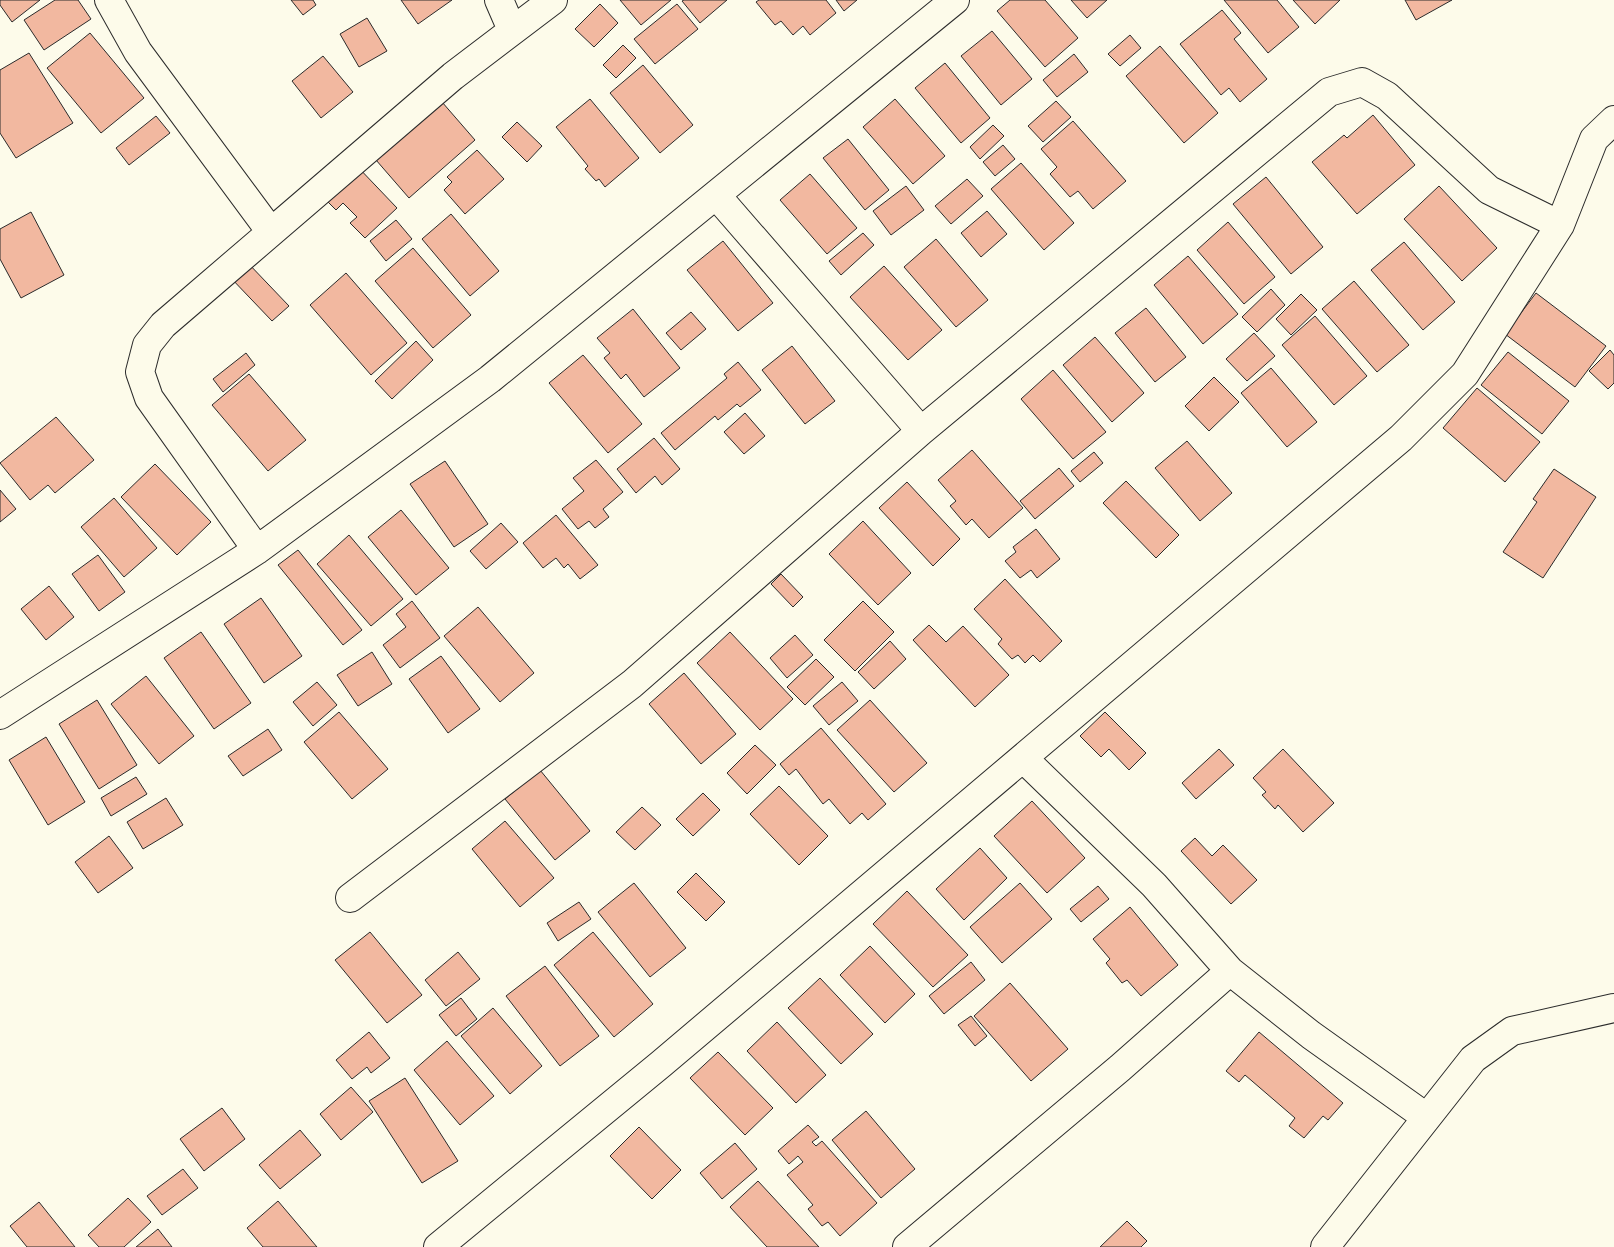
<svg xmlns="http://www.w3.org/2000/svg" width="1614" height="1247" font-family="Roboto,sans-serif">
<rect width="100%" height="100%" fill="#fdfbea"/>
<path fill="#f2b8a0" stroke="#2b2b2b" d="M0,0h40l-28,22 -12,-17z
M55,0h23l13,19 -47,31 -20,-30z
M291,0h22l3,5 -13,10z
M401,0h51l-34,24z
M620,0h51l-30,25z
M684,0h43l-27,23 -18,-22z
M759,0h67l10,13 -26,22 -7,-9 -10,9 -12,-14 -6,4 -19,-23z
M836,0h21l-13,11z
M1010,0h35l33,38 -33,29 -48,-56z
M1071,0h36l-20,18z
M1224,0h53l22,27 -31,26z
M1293,0h47l-25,24z
M1405,0h47l-36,20z
M600,4l18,19 -24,24 -19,-18z
M677,4l21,25 -43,35 -21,-25z
M1222,10l19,23 -7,6 33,40 -27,23 -11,-14 -8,7 -41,-51z
M367,18l20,33 -28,16 -19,-33z
M992,31l40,48 -31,26 -40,-49z
M90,33l54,65 -43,35 -54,-65z
M1130,35l11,13 -21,18 -12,-12z
M623,45l13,13 -20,20 -13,-13z
M1160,46l58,67 -34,30 -58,-67z
M29,53l44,70 -57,35 -16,-25v-63z
M1074,54l14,18 -31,25 -14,-17z
M323,56l30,36 -32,26 -29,-37z
M945,63l45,55 -29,25 -46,-55z
M643,65l50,60 -33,28 -50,-60z
M590,99l49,59 -34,29 -6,-8 -3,2 -11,-12 3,-3 -32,-39z
M895,99l50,57 -32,28 -50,-57z
M1056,101l15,16 -28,25 -15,-16z
M442,102l33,38 -66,58 -33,-38z
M1373,115l42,50 -58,49 -45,-52 32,-27 3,3z
M156,116l14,17 -41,32 -13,-17z
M1073,121l53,60 -33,28 -15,-18 -8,6 -20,-23 7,-7 -16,-18z
M517,122l25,24 -15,16 -25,-25z
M993,125l11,11 -24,23 -10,-12z
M848,139l41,51 -24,20 -42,-52z
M1003,145l12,14 -20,17 -12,-14z
M477,150l27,29 -39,35 -21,-24 8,-8 -5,-5z
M1021,163l53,60 -30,27 -53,-61z
M355,164l42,44 -32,30 -15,-15 7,-6 -14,-14 -7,7 -14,-14z
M810,174l47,54 -30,26 -47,-54z
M1266,177l57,70 -32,27 -58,-70z
M967,179l16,17 -32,28 -16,-18z
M906,186l18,24 -33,25 -18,-24z
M1439,186l58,62 -35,33 -58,-62z
M987,211l20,23 -26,23 -20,-24z
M31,212l33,63 -43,23 -21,-39v-30z
M451,214l48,57 -29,25 -48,-57z
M396,220l16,19 -26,22 -16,-20z
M1228,222l47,55 -31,27 -47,-54z
M863,233l11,12 -33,30 -12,-14z
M936,239l52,61 -32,27 -52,-60z
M723,241l50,62 -35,28 -51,-61z
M1404,242l51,60 -32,28 -52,-60z
M413,248l58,67 -38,33 -58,-67z
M1188,256l50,58 -35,30 -49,-59z
M246,261l43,45 -17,15 -43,-45z
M884,266l58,64 -34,30 -58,-63z
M346,273l61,70 -36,32 -61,-70z
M1354,281l55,64 -32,27 -55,-63z
M1271,289l14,16 -28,27 -15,-15z
M1536,293l70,53 -31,41 -70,-53z
M1301,294l16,16 -26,25 -15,-16z
M1146,308l40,49 -31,25 -40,-49z
M633,309l47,59 -36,29 -18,-23 -5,5 -17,-21 6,-5 -13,-15z
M691,312l15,17 -25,21 -15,-17z
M1315,316l52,60 -33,29 -52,-60z
M1254,333l21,23 -28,25 -21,-22z
M1095,337l49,56 -32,29 -49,-57z
M416,341l17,19 -41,39 -17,-18z
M792,346l43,55 -30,23 -43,-54z
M1610,350l4,5v28l-6,6 -19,-18z
M1508,352l61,49 -27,33 -61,-49z
M246,353l9,12 -32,27 -10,-13z
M583,355l59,69 -34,29 -59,-70z
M738,362l23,28 -21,17 -3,-3 -19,16 -3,-4 -40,34 -14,-17 66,-55 -3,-4z
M1271,368l46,54 -30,25 -46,-54z
M1053,370l53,62 -33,27 -52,-60z
M249,374l57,66 -38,31 -56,-66z
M1214,377l25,25 -30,29 -24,-25z
M1477,388l63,54 -35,40 -62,-54z
M745,413l20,23 -21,18 -20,-22z
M56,417l38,43 -39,33 -7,-8 -18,15 -30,-37z
M654,438l26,31 -18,16 -7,-9 -19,17 -19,-24z
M1187,441l45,52 -32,28 -45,-53z
M972,450l51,58 -34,30 -17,-19 -6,6 -16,-19 6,-5 -18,-21z
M1094,452l9,11 -23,19 -9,-11z
M596,460l27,32 -20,17 6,8 -14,11 -6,-7 -11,8 -16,-20 22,-18 -11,-13z
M445,461l43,63 -34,23 -44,-63z
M155,464l56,58 -34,33 -56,-58z
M1059,468l15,18 -39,33 -15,-18z
M1554,469l42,28 -53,81 -40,-26 34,-50 -4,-3z
M1126,481l53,54 -23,23 -53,-55z
M907,482l53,57 -27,27 -54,-58z
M0,490l16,19 -16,13z
M114,498l43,50 -33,29 -43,-50z
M401,510l48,58 -33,27 -48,-58z
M556,515l42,50 -18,14 -12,-15 -4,4 -8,-10 -13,10 -20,-25z
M863,521l48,52 -33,32 -49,-51z
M501,523l17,19 -32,27 -16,-18z
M1036,529l24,30 -23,19 -6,-8 -11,8 -15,-17 11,-9 -3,-5z
M349,535l54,64 -32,27 -54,-62z
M298,550l64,80 -19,15 -65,-80z
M98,555l27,37 -26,19 -27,-37z
M781,574l22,23 -10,10 -22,-23z
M1005,579l57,62 -22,21 -7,-7 -8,8 -7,-8 -6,4 -14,-15 4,-5 -28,-30z
M49,586l25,31 -28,23 -25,-31z
M261,598l41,58 -38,27 -40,-59z
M412,601l28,37 -40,30 -17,-23 23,-18 -10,-13z
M863,601l31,31 -39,39 -31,-31z
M478,607l56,66 -34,29 -56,-66z
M929,625l17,17 17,-16 46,49 -34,32 -62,-67z
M201,632l50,71 -37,26 -50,-71z
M730,632l63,67 -33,31 -63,-67z
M795,635l18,20 -26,23 -17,-20z
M890,641l16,18 -32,30 -16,-17z
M372,652l20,32 -34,22 -21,-31z
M441,656l39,53 -32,24 -39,-54z
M816,659l18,18 -29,28 -18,-18z
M684,673l52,61 -35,30 -52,-60z
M146,676l48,60 -35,28 -48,-60z
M317,682l20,23 -24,21 -20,-24z
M842,682l16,19 -29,24 -16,-19z
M97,700l40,65 -38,24 -40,-65z
M870,700l57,63 -33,29 -57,-62z
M339,712l49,57 -36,30 -48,-57z
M1105,712l41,41 -17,17 -20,-21 -8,8 -21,-21z
M821,728l65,76 -18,16 -6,-7 -12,11 -21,-25 -6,5 -27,-35 -7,6 -9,-11z
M268,729l14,21 -39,26 -15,-20z
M46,737l39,65 -37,23 -39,-65z
M755,745l21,20 -29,29 -20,-21z
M1219,749l15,16 -38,34 -14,-16z
M1283,749l51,54 -31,29 -25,-27 -3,4 -13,-14 4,-3 -13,-14z
M540,770l50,61 -35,29 -50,-61z
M136,777l11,17 -36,22 -10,-18z
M779,786l49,50 -29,29 -49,-51z
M703,793l17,17 -27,26 -17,-17z
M166,798l17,27 -40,24 -16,-27z
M1032,801l53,57 -38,35 -53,-57z
M642,807l19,18 -26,25 -19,-18z
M505,821l49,57 -34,29 -48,-58z
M109,836l24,32 -35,25 -23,-31z
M1195,838l17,18 11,-11 34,35 -26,24 -50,-53z
M980,848l27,30 -43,42 -28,-31z
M696,873l29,29 -19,19 -29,-29z
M634,883l52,65 -36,29 -52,-65z
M1020,883l32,36 -50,44 -32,-36z
M1098,886l11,13 -28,23 -11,-13z
M907,891l61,64 -35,32 -60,-63z
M579,902l12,17 -33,22 -11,-18z
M1130,907l48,58 -37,31 -14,-16 -5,3 -16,-20 4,-4 -17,-20z
M370,932l52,63 -35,28 -52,-63z
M593,932l60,72 -39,33 -60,-72z
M870,946l45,48 -30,29 -45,-48z
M458,952l22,27 -34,27 -21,-26z
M971,962l14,18 -41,34 -15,-18z
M545,966l54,70 -39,30 -54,-70z
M820,978l53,56 -32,30 -53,-56z
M1010,983l58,66 -37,32 -57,-65z
M461,998l16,21 -21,17 -17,-21z
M493,1008l49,58 -32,28 -49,-58z
M971,1016l16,20 -12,10 -17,-21z
M777,1022l49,53 -30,28 -49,-52z
M369,1032l21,26 -19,15 -4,-6 -15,12 -16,-19z
M1259,1032l84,71 -15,17 -5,-4 -19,22 -15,-12 6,-8 -50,-43 -6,7 -13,-11z
M447,1041l47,55 -34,29 -46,-55z
M718,1052l55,56 -28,27 -55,-57z
M405,1078l53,83 -36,22 -53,-82z
M351,1087l22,25 -32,28 -21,-26z
M222,1108l23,31 -41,32 -24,-32z
M866,1111l49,58 -34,29 -49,-58z
M808,1125l11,12 -7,5 4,4 6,-5 55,62 -37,33 -12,-14 -6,4 -14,-17 5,-4 -26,-30 16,-13 -5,-6 -9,8 -11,-13z
M639,1127l42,43 -29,29 -42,-43z
M300,1130l21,25 -41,34 -21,-24z
M735,1143l22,26 -35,30 -22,-26z
M183,1169l15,19 -36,27 -15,-19z
M758,1181l61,66h-52l-37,-40z
M128,1198l23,24 -27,25h-25l-11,-12z
M278,1201l39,46h-54l-16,-19z
M39,1202l36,45h-48l-17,-21z
M1127,1221l20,20 -6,6h-41z
M158,1229l14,18h-36z"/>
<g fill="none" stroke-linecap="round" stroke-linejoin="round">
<defs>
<path id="minor" d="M109,0l29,52 133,180
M499,0l13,30
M716,195l205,236
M257,550l-108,-152 -9,-26 7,-27 16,-20 290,-249 100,-76
M0,715l257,-165 233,-171 465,-379
M1024,759l130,126 76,86 81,64 115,82
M350,898l282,-214 289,-253 408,-339 33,-10 25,14 102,94 71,35
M438,1247l223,-183 740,-626 64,-64 95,-149 34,-86 20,-19
M907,1247l213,-179 110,-97
M1325,1247l148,-188 39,-28 102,-23"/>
</defs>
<use href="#minor" stroke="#2b2b2b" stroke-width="30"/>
<use href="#minor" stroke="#fdfbea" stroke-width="28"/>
</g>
</svg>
